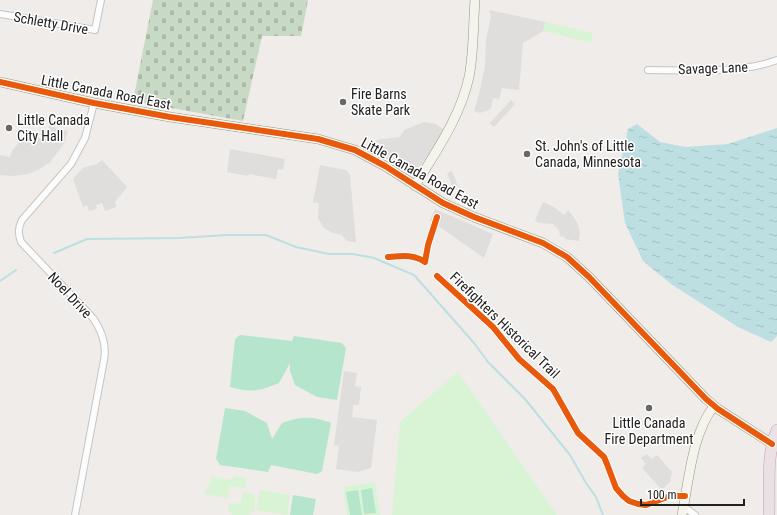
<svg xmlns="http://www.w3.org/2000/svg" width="777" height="515" font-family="'Roboto Condensed',sans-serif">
<defs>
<pattern id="cemetery-stones" width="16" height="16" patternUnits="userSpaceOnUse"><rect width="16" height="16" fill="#c8d9c6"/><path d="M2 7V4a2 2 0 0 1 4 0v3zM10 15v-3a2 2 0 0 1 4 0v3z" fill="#acbaaa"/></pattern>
<pattern id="water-ripples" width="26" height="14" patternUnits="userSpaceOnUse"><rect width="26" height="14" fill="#bddfe2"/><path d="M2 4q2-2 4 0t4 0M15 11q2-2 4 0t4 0" fill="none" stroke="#a2bfc2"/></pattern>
</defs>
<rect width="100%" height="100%" fill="#efece9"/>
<path fill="url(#cemetery-stones)" d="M153,0h155l-7,36h-39l-19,85 -110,-20z"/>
<path fill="#d9f4d5" d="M545,22l48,11 -2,10 -48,-12z
M458,372l99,143h-165l8,-93z
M212,476l19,4 4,-4 11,2 -1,10 -15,-2 -2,11 -2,1 -21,-4v-3l3,-2z
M375,482l5,33h-33l-4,-28z
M260,490l30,5 -3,20 -31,-5z
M243,492l12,2v16l-6,5h-17l-4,-5 1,-6 12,-1z"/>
<path fill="#b5e6cb" d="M240,335l52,6 2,-5 48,7 4,5 -9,52 -20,-3 -22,-12 -5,-14v-8l-11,20c-19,8 -28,10 -49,4l5,-48z
M225,408l20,3 22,12 5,16 10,-16c20,-7 30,-7 49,0l-9,48 -5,3 -46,-9 -3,7 -48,-7 -4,-6z
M372,488l4,25 -12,1 -3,-24z
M358,490l4,25h-12l-4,-23z
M293,495l23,4 -3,16h-23z"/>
<path fill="#dfdedd" d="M489,10l56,12 -2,9 -20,12 -4,47 -17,-2 -3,11 -6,-1 -2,11 -11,4 -6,-2 6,-21 5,-24 1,-27 5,-22z
M511,100l4,4 -21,23 -4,-4z
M424,122l11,2 8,5 -6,13 -19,27h-5l-4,2 -38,-21 5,-10 24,-3 4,-7z
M49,126l19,5 -5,14 -13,17 -10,7 -12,5 -14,2 -14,-1v-20l10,2 2,-6 10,-12 4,-2 9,-1 8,4z
M230,149l55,10 -2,11 -5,-1 -2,10 -27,-5 -1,2 -21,-4z
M102,160l25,27 -12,15 1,5 -11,4 -3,-8 -6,2 1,4 -8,2 -2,-6 -4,2 -10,-28 10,-11 14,-4z
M320,165l26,5 4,5 6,67 -9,-1 -5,-6 -9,-2 -9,-5 -6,-10 1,-15 -6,-1z
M452,171l6,15 -5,2 -6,-15z
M543,202l11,5 10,8 4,-5 6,7 4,8 2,7 -1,9 -14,-2v-2l-5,-1 -1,-6 -6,-6 -13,-1 -5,-2z
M435,209l58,25 -9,24 -54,-38z
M344,371l13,2 -2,13 6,1 -2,18h-6l-1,12 25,3 -6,48 -13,4 -22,-3 3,-23 -5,-1z
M653,434l27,5 -1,5 -27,-5z
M647,454l5,5 5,-4 15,17 -2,10 -8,8 -20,-22 4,-4 -5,-6z"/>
<path fill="url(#water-ripples)" d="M637,124l23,18 26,5 42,-3 49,-16v208l-6,6 -33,-15 -67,-43 -28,-23 -18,-38 -7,-49 10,-45z"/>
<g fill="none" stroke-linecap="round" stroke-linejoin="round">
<path stroke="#bddfe2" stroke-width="2" d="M54,253l33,-14 92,-1 48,-3h39l30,12 33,7h24l21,4 40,17 60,68 14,19 37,37 45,56 16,28 10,14 7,18
M0,281l16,-11"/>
<defs>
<path id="street" d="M0,14l95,16 6,-30
M648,70c40,0 92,4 129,-10
M683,506l12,9
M75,515l29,-155c3,-16 -2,-29 -11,-42l-72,-76c-3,-9 -3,-14 1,-22l49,-56 14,-26 9,-35"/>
<path id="secondary" d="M0,82l94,21 76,14 148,22 37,11 30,16 58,37 31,14 69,26 24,14 22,20 117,122 12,10 59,38
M415,186c21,-35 45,-68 54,-109 5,-25 4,-52 6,-77
M682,515c7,-35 10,-81 32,-109"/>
<path id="highway" d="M769,515c1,-28 -3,-60 8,-85"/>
</defs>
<use href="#street" stroke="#c6c5c4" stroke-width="8"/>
<use href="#secondary" stroke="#9a9880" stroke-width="10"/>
<use href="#highway" stroke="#c5a0af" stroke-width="12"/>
<use href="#street" stroke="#fdfcfc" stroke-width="6"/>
<use href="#secondary" stroke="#f4f3ec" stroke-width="9"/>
<use href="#highway" stroke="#ebe0e3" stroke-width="11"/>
<defs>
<path id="cycleway" d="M0,82l94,21 76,14 148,22 37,11 30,16 58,37 31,14 69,26 24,14 22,20 117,122 12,10 54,35
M388,257c13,-1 26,-3 37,5l3,-17 9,-28
M437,276l56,51 26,32 34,30 25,44 26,24 3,7 9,24 7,8 6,5 9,3 8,1 24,-9h15"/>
</defs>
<use href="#cycleway" stroke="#fff" stroke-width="8"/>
<use href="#cycleway" stroke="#e8590c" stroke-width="6"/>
</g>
<g fill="#696867" stroke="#fff" stroke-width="1.5">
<circle cx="343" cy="102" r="4"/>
<circle cx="9" cy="128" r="4"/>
<circle cx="527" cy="154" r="4"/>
<circle cx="649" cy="408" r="4"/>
</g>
<g text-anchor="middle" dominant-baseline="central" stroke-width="3" stroke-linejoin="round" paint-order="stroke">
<g font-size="14" fill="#212121" stroke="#fff">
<text transform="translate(51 23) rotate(10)">Schletty Drive</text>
<text transform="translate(713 68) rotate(-2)">Savage Lane</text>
<text transform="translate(106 92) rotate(11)">Little Canada Road East</text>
<text transform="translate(420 173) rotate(29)">Little Canada Road East</text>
<text transform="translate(70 295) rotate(47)">Noel Drive</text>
<text transform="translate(505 325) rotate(44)">Firefighters Historical Trail</text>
</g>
<g font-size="14" fill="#212121" stroke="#fff" text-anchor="start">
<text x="351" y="94">Fire Barns<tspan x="351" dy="16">Skate Park</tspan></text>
<text x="17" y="120">Little Canada<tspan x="17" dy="16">City Hall</tspan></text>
<text x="535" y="146">St. John's of Little<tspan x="535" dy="16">Canada, Minnesota</tspan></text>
<text x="649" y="423" text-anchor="middle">Little Canada<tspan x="649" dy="16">Fire Department</tspan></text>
</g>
</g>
<path d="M641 499v6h103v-6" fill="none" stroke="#212121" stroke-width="2"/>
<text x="647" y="499" font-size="12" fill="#212121" stroke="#ffffff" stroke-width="3" paint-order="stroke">100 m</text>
</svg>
